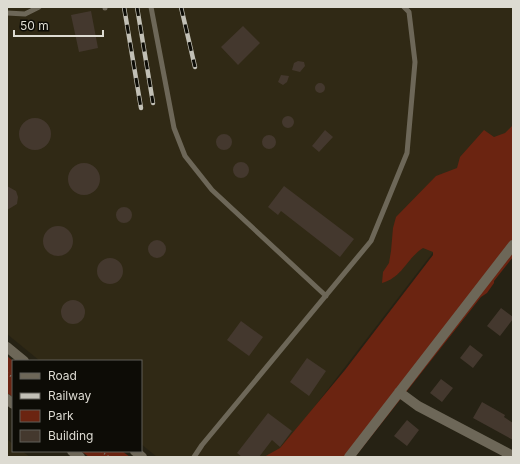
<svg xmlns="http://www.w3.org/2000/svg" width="520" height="464" font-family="Inter,sans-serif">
<rect width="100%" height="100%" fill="#262214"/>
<path fill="#302915" d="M7,7h506v148l-16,14 -221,288h-119l-16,-13v-83h-101l-33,-27z
M7,439l6,5v7h9l8,6h-23z"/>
<path fill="#6b2411" d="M513,125v132l-19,24v2l-7,10 -6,4 -126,160h-91l16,-9 65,-78 88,-115v-3l-10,-4c-17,11 -20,29 -41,35l1,-11 6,-9 2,-12 2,-23 3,-11 40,-41 21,-8 3,-11 24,-27 10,7 11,-4z
M7,356l6,5v36l-6,-4z
M81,451h41l8,6h-41z"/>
<path fill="#44382e" d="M91,11l7,37 -19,4 -8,-37z
M243,26l17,17 -22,22 -17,-18z
M298,61l6,1 1,4 -5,6 -8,-2 2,-7z
M281,75l8,1 -2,6 -4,3 -5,-3z
M315 88a5 5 0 1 1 10 0a5 5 0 1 1-10 0Z
M282 122a6 6 0 1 1 12 0a6 6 0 1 1-12 0Z
M19 134a16 16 0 1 1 32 0a16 16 0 1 1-32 0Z
M325,130l8,7 -14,15 -7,-6z
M216 142a8 8 0 1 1 16 0a8 8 0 1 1-16 0Z
M262 142a7 7 0 1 1 14 0a7 7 0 1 1-14 0Z
M233 170a8 8 0 1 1 16 0a8 8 0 1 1-16 0Z
M68 179a16 16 0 1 1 32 0a16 16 0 1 1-32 0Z
M7,186l9,5 2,6 -1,7 -10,6z
M284,186l70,53 -14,18 -59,-46 -3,4 -10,-8z
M116 215a8 8 0 1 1 16 0a8 8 0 1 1-16 0Z
M43 241a15 15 0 1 1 30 0a15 15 0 1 1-30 0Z
M148 249a9 9 0 1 1 18 0a9 9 0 1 1-18 0Z
M97 271a13 13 0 1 1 26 0a13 13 0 1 1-26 0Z
M61 312a12 12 0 1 1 24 0a12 12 0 1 1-24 0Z
M501,308l12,9v2l-13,17 -13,-10z
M241,321l22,16 -14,19 -22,-16z
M470,345l13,10 -10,13 -13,-10z
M307,358l19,13 -17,25 -19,-14z
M441,379l12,9 -11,14 -12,-9z
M482,402l23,13 -1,2 9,6v17l-40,-22z
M268,413l24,18 -12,16 -8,-7 -13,17h-17l-5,-4z
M407,420l12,10 -12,16 -13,-10z"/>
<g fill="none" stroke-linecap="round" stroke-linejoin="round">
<path stroke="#7a776c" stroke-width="2" stroke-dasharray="1 3" stroke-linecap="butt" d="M7,373l6,5
M101,451l8,6"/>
<path stroke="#6d6758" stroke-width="5" d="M105,7v1
M151,7l23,121 11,28 27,34 114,106
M7,13l18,1 14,-7
M194,457l8,-12 169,-204 36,-88 8,-91 -6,-50 -5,-5"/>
<path stroke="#6d6758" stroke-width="10" d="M7,347l17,14
M399,392l19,14 95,50
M7,399l6,5
M72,451l8,6
M135,451l7,6
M349,457l164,-212"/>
<defs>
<path id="rail" d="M124,7l17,101
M137,7l16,96
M181,7l14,60"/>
</defs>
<use href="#rail" stroke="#c2c0b6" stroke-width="4.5"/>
<use href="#rail" stroke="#0d0c06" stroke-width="3" stroke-dasharray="9" stroke-linecap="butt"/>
</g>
<rect width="520" height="464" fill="none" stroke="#dddbd2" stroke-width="16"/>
<rect x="12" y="360" width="130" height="92" fill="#0d0c06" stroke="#605f58"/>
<rect x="20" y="373" width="20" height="6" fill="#6d6758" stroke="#605f58"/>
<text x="48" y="380" font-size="12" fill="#dddbd2">Road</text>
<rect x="20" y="393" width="20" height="6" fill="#c2c0b6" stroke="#605f58"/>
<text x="48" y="400" font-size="12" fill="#dddbd2">Railway</text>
<rect x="20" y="410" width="20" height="12" fill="#6b2411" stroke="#605f58"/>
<text x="48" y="420" font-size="12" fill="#dddbd2">Park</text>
<rect x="20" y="430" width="20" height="12" fill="#44382e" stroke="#605f58"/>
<text x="48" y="440" font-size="12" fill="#dddbd2">Building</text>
<path d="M14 30v6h89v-6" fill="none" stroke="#dddbd2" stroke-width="2"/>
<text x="20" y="30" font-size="12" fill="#dddbd2" stroke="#0d0c06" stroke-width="3" paint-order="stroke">50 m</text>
</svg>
